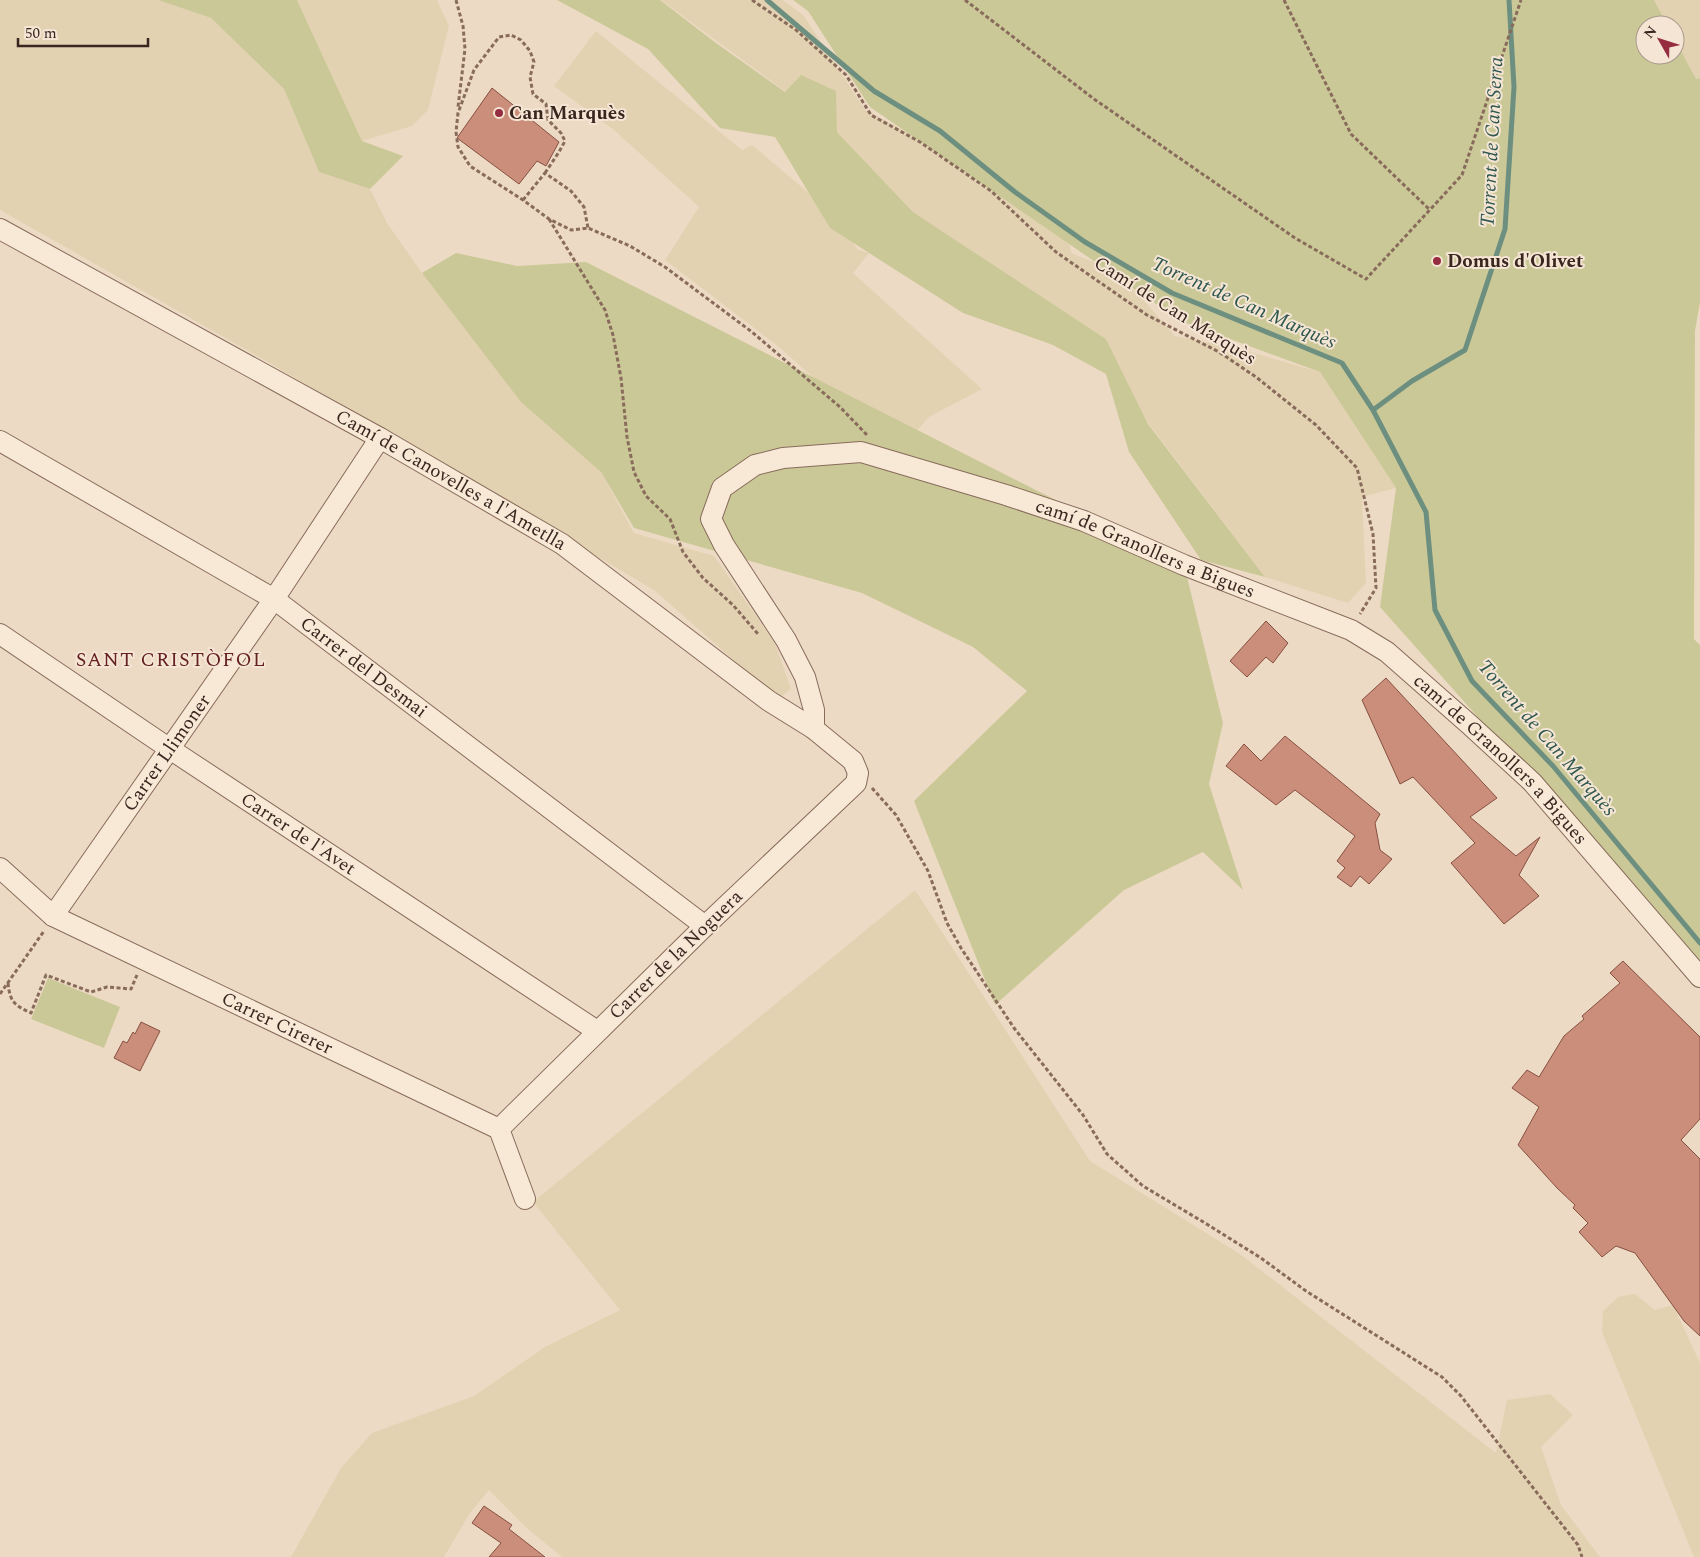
<svg xmlns="http://www.w3.org/2000/svg" width="1700" height="1557" font-family="Spectral,serif">
<rect width="100%" height="100%" fill="#eddac4"/>
<path fill="#e3d2b2" d="M0,0h158l53,18 73,71 35,83 51,17 17,34 35,50 104,132 75,67 33,61 80,23 61,87 16,46 -13,10 -124,-109 -386,-228 -268,-152z
M297,0h140l12,26 -21,84 -16,16 -50,15z
M661,0h122l21,16 61,94 201,107 5,36 48,19 56,64 61,12 84,24 76,116 -34,9 4,86 -18,20 -83,-26 -119,-157 -40,-81 -193,-127 -76,-80 -51,-40z
M1648,0h52v78l-4,1 -21,-24v-30h-19z
M596,31l146,119 10,-5 76,64 30,41 11,3 -16,20 129,116 -53,28 -31,36 -119,-106 -114,-87 34,-53 -85,-77 -60,-44z
M915,890l175,271 150,93 256,199 11,-53 43,-6 23,21 -32,32 20,58 39,52h-1038l-32,-26 -41,-41 -19,23 -26,44h-153l50,-89 31,-35 102,-37 71,-49 75,-37 -87,-108z
M1635,1294l20,16 18,-5 27,58v194h-6l-92,-225 1,-21 15,-14z"/>
<path fill="#cbc898" d="M158,0h139l65,141 41,15 -33,33 -51,-17 -35,-83 -73,-71z
M557,0h103l56,43 69,49 16,-17 35,16 1,41 76,80 193,127 42,85 117,153 -64,-17 -72,-108 -23,-78 -53,-29 -90,-32 -133,-85 -55,-91 -55,-9 -72,-79z
M793,0h861l13,25h-22v30h30v-15l21,39 4,-1v224l-5,29 -1,308 6,6v322l-320,-360 16,-119 -76,-116 -139,-51 -311,-214 -62,-96z
M456,253l61,13 69,-4 598,303 39,158 -14,61 34,106 -40,-38 -79,38 -129,115 -81,-204 113,-110 -54,-44 -111,-54 -228,-65 -33,-56 -80,-70 -99,-129z
M48,978l72,29 -16,41 -73,-29z"/>
<g fill="none" stroke-linecap="round" stroke-linejoin="round">
<path stroke="#6d8f80" stroke-width="5" d="M767,0l107,91 66,40 75,61 70,50 87,51 170,70 31,47 53,102 9,98 37,71 81,85 147,177
M1373,410l39,-29 53,-31 40,-121 9,-142 -5,-87"/>
</g>
<path fill="#cb8e7b" stroke="#865041" d="M492,88l67,54 -13,24 -9,-5 -18,23 -62,-46z
M1266,621l22,22 -15,20 -7,-6 -19,20 -17,-16z
M1386,678l111,120 -27,19 46,39 24,-19 -21,38 20,21 -35,28 -53,-61 24,-20 -62,-66 -13,7 -38,-84z
M1285,736l95,78 -5,9 5,27 12,9 -23,25 -9,-8 -9,11 -14,-10 8,-9 -8,-7 18,-25 -60,-46 -19,15 -50,-39 18,-22 17,17z
M1623,961l77,76v82l-19,21 19,19v177l-16,-15 -49,-68 -19,-7 -14,11 -23,-25 9,-9 -15,-15 2,-3 -18,-17 -39,-43 21,-38 -27,-19 15,-18 12,7 25,-41 20,-17 -2,-3 38,-33 -10,-10z
M141,1022l19,9 -20,40 -26,-13 9,-17 4,2 6,-11 2,2z
M484,1506l28,19 -3,4 36,28h-56l12,-14 -29,-20z"/>
<g fill="none" stroke-linecap="round" stroke-linejoin="round">
<defs>
<g id="minor">
<path id="s1" d="M0,229l380,209 182,106 207,157 45,28 39,32 5,12 -2,10 -151,143 -206,203"/>
<path id="s2" d="M0,441l274,158 431,327"/>
<path id="s3" d="M0,634l170,115 427,282"/>
<path id="s4" d="M814,729v-19l-9,-33 -19,-37 -62,-95 -13,-26 11,-31 33,-23 28,-7 78,-6 145,43 78,26 100,44 167,65 36,22 83,73 62,57 168,195"/>
<path id="s5" d="M0,868l53,48 446,213 26,70"/>
<path id="s6" d="M53,916l221,-317 106,-161"/>
</g>
</defs>
<use href="#minor" stroke="#886b5b" stroke-width="22"/>
<path stroke="#886b5b" stroke-width="3" stroke-dasharray="4 2.5" stroke-linecap="butt" d="M456,0l7,26 2,23 -7,58
M752,0l44,30 50,45 25,40 49,27 71,49 65,61 91,63 72,37 37,25 60,48 41,43 16,66 3,54 -16,26
M965,0l129,99 201,139 71,41 96,-104 59,-175
M1284,0l67,134 79,76
M545,173l14,-21 6,-11 -4,-8 -13,-13 -2,-16 -13,-10 -3,-17 4,-15 -4,-11 -9,-11 -10,-5 -12,2 -25,33 -16,43 -2,19 2,15 12,19 53,34 26,19 22,11 17,-2 42,18 35,21 87,65 88,75 27,28
M523,200l22,-27 26,18 13,16 4,21
M549,219l56,91 8,25 8,43 6,59 7,35 12,24 24,23 13,33 20,26 30,27 25,29
M872,788l24,27 32,56 19,52 14,25 53,80 69,87 24,39 36,32 62,37 56,35 45,33 136,86 19,19 117,149 4,12
M8,983c2,19 6,22 23,30l15,-38 45,17 16,-5 24,2 6,-14
M0,994l44,-63"/>
<use href="#minor" stroke="#f8e9d7" stroke-width="20"/>
</g>
<g fill="#962c3f" stroke="#f5e5d4" stroke-width="2">
<circle cx="499" cy="113" r="5"/>
<circle cx="1437" cy="261" r="5"/>
</g>
<g text-anchor="middle" dominant-baseline="central" stroke-width="4" stroke-linejoin="round" paint-order="stroke">
<g font-size="19" font-weight="bold" fill="#38261f" stroke="#f5e5d4" text-anchor="start">
<text x="509" y="113">Can Marquès</text>
<text x="1447" y="261">Domus d'Olivet</text>
</g>
<g font-size="19" fill="#38261f" stroke="#f5e5d4">
<text transform="translate(1175 311) rotate(32)">Camí de Can Marquès</text>
<text stroke="none"><textPath href="#s1" startOffset="516">Camí de Canovelles a l'Ametlla</textPath></text>
<text stroke="none"><textPath href="#s4" startOffset="718">camí de Granollers a Bigues</textPath></text>
<text stroke="none"><textPath href="#s2" startOffset="429">Carrer del Desmai</textPath></text>
<text stroke="none"><textPath href="#s6" startOffset="199">Carrer Llimoner</textPath></text>
<text stroke="none"><textPath href="#s4" startOffset="1138">camí de Granollers a Bigues</textPath></text>
<text stroke="none"><textPath href="#s3" startOffset="359">Carrer de l'Avet</textPath></text>
<text transform="translate(676 955) rotate(-44)">Carrer de la Noguera</text>
<text stroke="none"><textPath href="#s5" startOffset="320">Carrer Cirerer</textPath></text>
</g>
<g font-size="20" font-style="italic" fill="#2e574e" stroke="#f5e5d4">
<text transform="translate(1492 142) rotate(-87)">Torrent de Can Serra</text>
<text transform="translate(1244 303) rotate(24)">Torrent de Can Marquès</text>
<text transform="translate(1547 738) rotate(49)">Torrent de Can Marquès</text>
</g>
<g font-size="20" letter-spacing="1" fill="#64211f" stroke="#f5e5d4">
<text x="171" y="660">SANT CRISTÒFOL</text>
</g>
</g>
<g transform="translate(1660 40) rotate(309)"><circle r="24" fill="#f5e5d4" stroke="#a9998c"/>
<path d="M0-4L9 19L0 12L-9 19Z" fill="#962c3f"/>
<text y="-8" font-size="14" font-weight="bold" text-anchor="middle" fill="#38261f">N</text>
</g>
<path d="M18 38v8h130v-8" fill="none" stroke="#38261f" stroke-width="2.5"/>
<text x="25" y="38" font-size="15" fill="#38261f" stroke="#f5e5d4" stroke-width="4" paint-order="stroke">50 m</text>
</svg>
